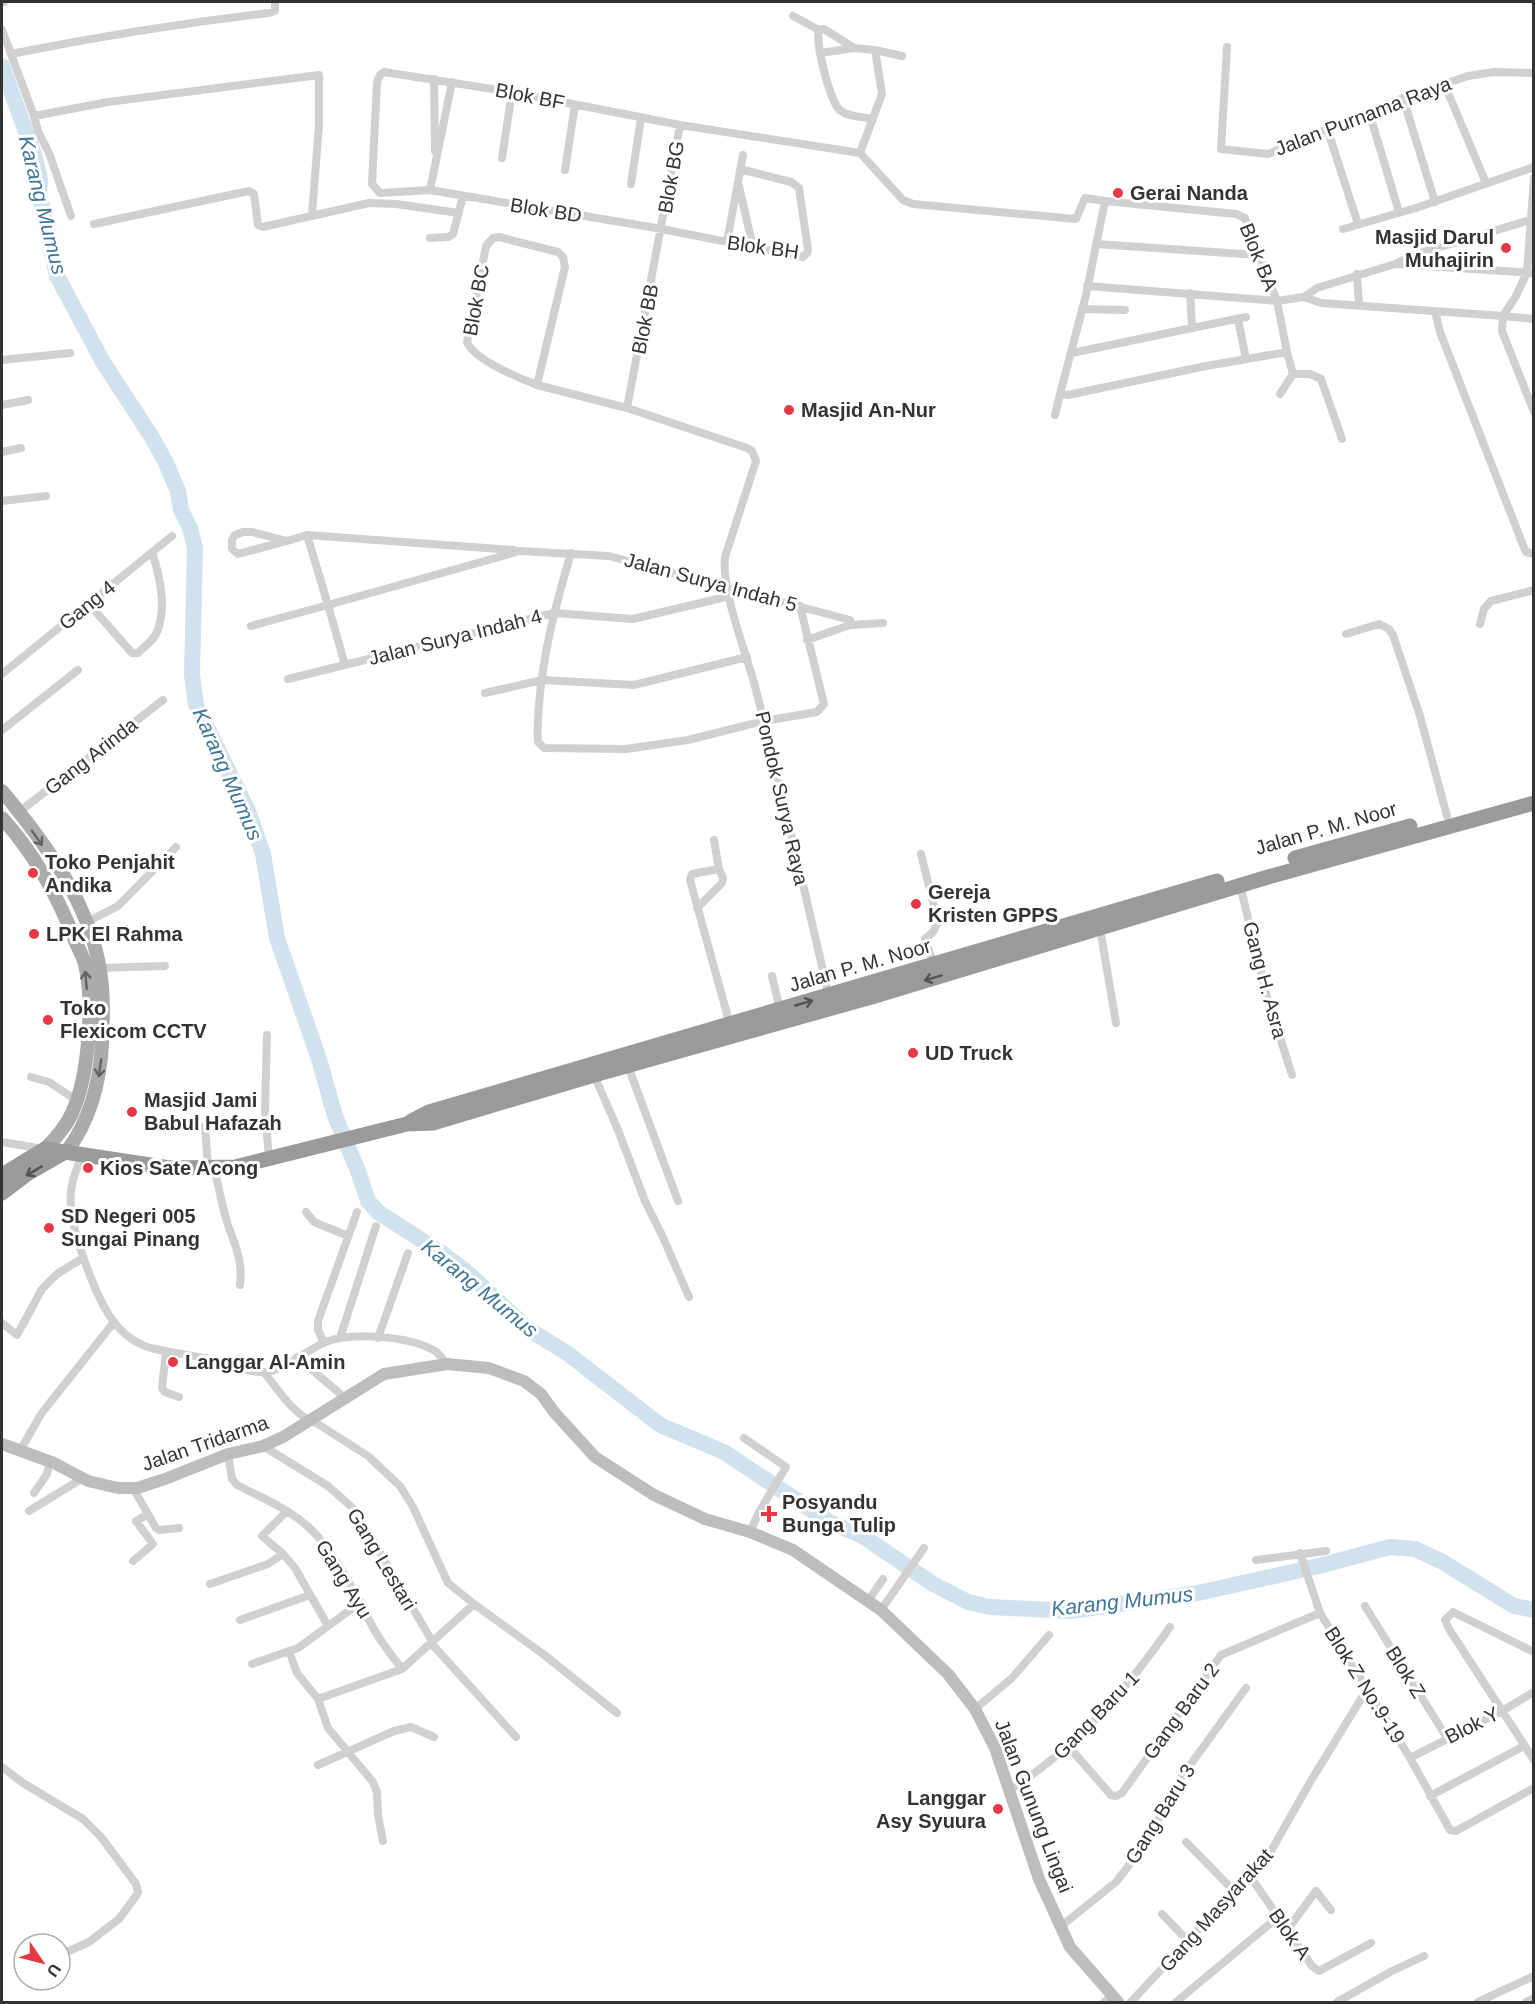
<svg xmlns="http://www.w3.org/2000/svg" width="1535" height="2004" font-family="Arial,sans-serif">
<rect width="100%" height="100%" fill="#fff"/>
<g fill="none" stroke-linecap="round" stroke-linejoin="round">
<path stroke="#cfe2ee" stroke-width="16" d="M2,66l32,88 6,25 -1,14 18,83 46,86 50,77 13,24 12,28 3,19 9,18 5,20 -3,127 4,30 53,108 14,41 14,84 42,121 16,57 23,55 10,30 10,11 65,42 25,19 60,56 39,24 93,72 64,27 107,71 30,12 72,49 35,18 22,5 80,4 128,-18 121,-27 71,-19 25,2 26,12 73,45 20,4"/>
<path stroke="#d0d0d0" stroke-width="8" d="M2,2h2
M793,16l26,14 5,-1 30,19 21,2 7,44 -22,59
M2,30l32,86 74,-14 211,-27v50l-7,90
M819,30c-4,12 11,74 22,81 8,6 22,6 32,8
M1227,47l-6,102 47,5 135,-56 65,-22 26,-4 40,1
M875,50l27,6
M820,53l34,-5
M11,54c85,-17 171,-31 258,-41l6,-2v-9
M434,79l1,72
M1444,83l42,100
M1403,98l32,104
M1369,112l30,100
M34,116l4,15 11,22 22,63
M1327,128l31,96
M502,158l10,-66
M740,169l51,13 8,6 9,62 -1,3 -4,4 -141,-28 -232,-39 -50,3 -8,-9 5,-102 3,-7 4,-3 128,20 168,33 180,28 43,47 10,4 163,15 9,-21 20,3
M565,170l10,-65
M1534,178l-7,94 -11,24 -13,20 31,3
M631,184l10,-66
M739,186l14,61
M430,190l22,-108
M1105,201l131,13 9,4 32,83 10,51 -81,14 -138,29 -8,-1 26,-99z
M94,224l155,-33 5,3 4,31 5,2 106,-24 27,1 63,9
M1343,229l73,-21 118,-41
M499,237l59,15 5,5 2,10 -28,118c-18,-7 -63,-25 -70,-43l19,-96 7,-8z
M430,238l18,-1 5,-3 10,-38
M727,242l16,-87
M1096,244l162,11
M1399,262l21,-9 110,-33
M1357,274l2,31
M1087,286l190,15 27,-4 17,6 182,13 -1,15 32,81
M1304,297l13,-9 78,-24 139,9
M1082,309l43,1
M1435,311l5,21 83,213 3,7 8,2
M1238,319l8,40
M1192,328l54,-11
M1287,352l6,22h17l11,5 21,60
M1072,353l120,-25 -2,-35
M2,360l68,-7
M537,385l90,23 120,40 5,3 4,10 -31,96c-4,35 22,97 31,133 26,101 49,204 73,306
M1280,394l13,-20
M2,405l26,-5
M627,408l53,-283
M1055,415l5,-21
M2,452l19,-4
M2,501l44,-5
M243,532h9l35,9 -49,13 -6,-5v-9l3,-5z
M287,541l20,-6
M571,553c-15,50 -28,100 -32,152 -1,12 -2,25 -1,37l6,6 82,1 62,-9 76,-19 53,-9 7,-8 -24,-98
M89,604l43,49h6c6,-6 16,-13 19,-21 10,-25 3,-55 -5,-80
M1480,624l4,-15 7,-8 43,-11
M850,625l33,-2
M251,626l77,-21 -21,-70 207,15
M1346,634l33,-10 10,5 4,6 27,81 27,100
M345,665l-17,-60 192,-54 89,5 241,64v5l-43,15
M2,674l170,-138
M288,679l266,-66 79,6 97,-23
M485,693l57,-13 92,5 113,-28
M2,730l76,-60
M19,812l144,-112
M714,840l5,29 -27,5 -2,6 40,145
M921,854l17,68 -5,10 -8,7 9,26
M1240,885l27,112 25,78
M697,908l25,-25 1,-5 -4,-9
M87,922l31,-16 58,-59
M1100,928l16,95
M100,968l65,-2
M772,976l8,34
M267,1035l-2,74 4,50
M628,1066l50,135
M594,1075l24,55 27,71 16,32 28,64
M31,1077l18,5 27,18
M205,1126l3,42
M2,1142l42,7
M82,1154c-3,10 -8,20 -10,31 -6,26 9,68 19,93 12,31 28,63 64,71 17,4 36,6 54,10 18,5 37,14 57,13 18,-2 41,-21 57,-29 27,-12 86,-7 112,8 5,3 8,9 12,13
M214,1168c5,19 8,39 14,57 8,22 15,37 12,60
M306,1212l8,10 34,14
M2,1323l15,12 25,-46 15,-15 26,-16
M340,1338l36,-112
M378,1338l30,-85
M324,1343l-6,-13v-9l39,-109
M166,1351l-4,37 3,4 14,5
M297,1357l48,41
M264,1372c14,18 31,45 54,52l50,32 32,30 13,21 35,76 26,21 69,50 74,59
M744,1438l42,29 -27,45 -9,20
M263,1446l65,40 27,24 77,131
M20,1451l21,-37 73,-92
M228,1454l4,25 5,6c23,12 48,22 68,39 29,23 52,75 70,107 8,14 18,26 27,38
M133,1488l23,40 3,2 20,-2
M34,1493l13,-19 3,-13
M29,1511l54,-33
M287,1511l-25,25 21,18 12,14 33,58
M1300,1553l20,60 90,145 40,72 6,1 78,-43
M1256,1560l70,-9
M133,1561l20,-17 -17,-23 11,-6
M210,1584l58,-20 15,-10
M868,1601l15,-22
M361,1602l-63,46 -9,3 8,22 21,26 10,29 45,54 4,10 1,23 5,26
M1365,1606l82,132
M881,1610l43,-62
M240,1620l70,-25
M431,1643l85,94
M1534,1652l-79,-39 -2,-1 -8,8 4,9 85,131
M252,1664l37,-13
M318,1699l84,-30 72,-65
M975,1709l37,-31 37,-43
M1069,1747l42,48 5,1 6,-3 99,-138 99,-42
M1410,1758l92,-47 32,-19
M318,1765l76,-34 17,-4 23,10
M2,1767l21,16 60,36 18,18 35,47 2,8 -2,4 -17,23 -30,23 -29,13
M1010,1790c69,-45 113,-96 160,-163
M1430,1796l94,-50
M1186,1842l49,50
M1250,1876l62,90 7,5 52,-28
M1162,1914l26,27
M1060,1927l56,-45 34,-44 22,-48 74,-102
M1287,1930l29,-39 15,19
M1104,2002l8,-7
M1131,2002l140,-151 38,-67 58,-95
M1176,2002l102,-85
M1337,2002l55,-31 32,-15
M1478,2002l56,-26
M1526,2002l8,-4"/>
<path stroke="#bdbdbd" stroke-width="12" d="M2,1444l52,19 34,18 30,7h19l28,-9 63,-25 35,-8 20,-9 101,-63 63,-10 42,4 35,13 17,13 13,18 41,45 59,38 51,24 45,13 43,18 88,60 67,64 27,35 20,39 44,131 31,68 48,55"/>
<path stroke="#ababab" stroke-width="14" d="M2,791c43,52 87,111 98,179 4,25 3,49 2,74 -2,38 -12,76 -35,107
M2,818c32,35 57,81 74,125 3,6 7,14 9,21 9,39 4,112 -13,149 -6,14 -16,25 -27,36"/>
<path stroke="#9a9a9a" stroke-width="15" d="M1295,858l115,-32
M410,1122l19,-10 788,-231
M2,1175l43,-26 125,19 65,-1 172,-43 26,-1 161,-48 281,-79 393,-119 266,-74
M2,1193l25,-19 40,-23"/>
</g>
<defs><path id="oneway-shaft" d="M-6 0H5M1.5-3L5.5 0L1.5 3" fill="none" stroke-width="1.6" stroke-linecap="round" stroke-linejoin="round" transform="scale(1.5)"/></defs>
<g stroke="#636363">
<use href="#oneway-shaft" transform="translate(37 838) rotate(55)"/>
<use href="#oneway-shaft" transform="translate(86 980) rotate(-95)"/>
<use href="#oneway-shaft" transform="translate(100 1068) rotate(98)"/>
</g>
<g stroke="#525252">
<use href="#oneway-shaft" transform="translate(933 978) rotate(163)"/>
<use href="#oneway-shaft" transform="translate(804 1003) rotate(-16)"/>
<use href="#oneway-shaft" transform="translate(34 1171) rotate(149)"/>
</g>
<g fill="#e63946" stroke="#fff" stroke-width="2">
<circle cx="1118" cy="193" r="6"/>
<circle cx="1506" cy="248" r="6"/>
<circle cx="789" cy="410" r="6"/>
<circle cx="33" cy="873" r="6"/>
<circle cx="916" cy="904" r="6"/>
<circle cx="34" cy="934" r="6"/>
<circle cx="48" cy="1020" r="6"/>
<circle cx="913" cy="1053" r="6"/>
<circle cx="132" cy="1112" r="6"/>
<circle cx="88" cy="1168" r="6"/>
<circle cx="49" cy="1228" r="6"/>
<circle cx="173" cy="1362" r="6"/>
<path d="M766 1505h6v6h6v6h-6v6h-6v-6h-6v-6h6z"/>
<circle cx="998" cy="1809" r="6"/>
</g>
<g text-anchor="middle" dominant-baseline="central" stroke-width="6" stroke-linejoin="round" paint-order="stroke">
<g font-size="20" fill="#333" stroke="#fff">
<text transform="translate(530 96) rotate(11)">Blok BF</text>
<text transform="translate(1363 116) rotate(-21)">Jalan Purnama Raya</text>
<text transform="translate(671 177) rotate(-80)">Blok BG</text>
<text transform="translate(546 210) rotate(9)">Blok BD</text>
<text transform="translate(763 247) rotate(8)">Blok BH</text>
<text transform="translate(1259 257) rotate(68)">Blok BA</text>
<text transform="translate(476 300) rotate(-80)">Blok BC</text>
<text transform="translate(645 319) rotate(-79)">Blok BB</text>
<text transform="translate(711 582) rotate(15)">Jalan Surya Indah 5</text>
<text transform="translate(87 605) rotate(-39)">Gang 4</text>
<text transform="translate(455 637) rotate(-14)">Jalan Surya Indah 4</text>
<text transform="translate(91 756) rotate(-38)">Gang Arinda</text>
<text transform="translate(782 798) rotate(77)">Pondok Surya Raya</text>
<text transform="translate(1326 828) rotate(-16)">Jalan P. M. Noor</text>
<text transform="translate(860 965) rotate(-16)">Jalan P. M. Noor</text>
<text transform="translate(1265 980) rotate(75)">Gang H. Asra</text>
<text transform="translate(205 1443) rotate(-19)">Jalan Tridarma</text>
<text transform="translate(382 1559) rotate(59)">Gang Lestari</text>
<text transform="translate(344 1579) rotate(58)">Gang Ayu</text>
<text transform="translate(1406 1672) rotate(58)">Blok Z</text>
<text transform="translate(1365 1685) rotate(58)">Blok Z No.9-19</text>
<text transform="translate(1181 1711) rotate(-54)">Gang Baru 2</text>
<text transform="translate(1096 1715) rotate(-46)">Gang Baru 1</text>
<text transform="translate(1472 1725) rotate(-27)">Blok Y</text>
<text transform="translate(1034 1806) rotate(69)">Jalan Gunung Lingai</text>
<text transform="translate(1160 1814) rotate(-58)">Gang Baru 3</text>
<text transform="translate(1216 1910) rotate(-48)">Gang Masyarakat</text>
<text transform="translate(1290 1934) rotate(55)">Blok A</text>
</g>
<g font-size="20" font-weight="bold" fill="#333" stroke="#fff" text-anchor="start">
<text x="1130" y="193">Gerai Nanda</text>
<text x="1494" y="237" text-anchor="end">Masjid Darul<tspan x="1494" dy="23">Muhajirin</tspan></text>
<text x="801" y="410">Masjid An-Nur</text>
<text x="45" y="862">Toko Penjahit<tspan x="45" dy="23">Andika</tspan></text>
<text x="928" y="892">Gereja<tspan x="928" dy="23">Kristen GPPS</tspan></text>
<text x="46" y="934">LPK El Rahma</text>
<text x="60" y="1008">Toko<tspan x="60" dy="23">Flexicom CCTV</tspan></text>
<text x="925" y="1053">UD Truck</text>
<text x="144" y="1100">Masjid Jami<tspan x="144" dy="23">Babul Hafazah</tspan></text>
<text x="100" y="1168">Kios Sate Acong</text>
<text x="61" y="1216">SD Negeri 005<tspan x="61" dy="23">Sungai Pinang</tspan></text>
<text x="185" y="1362">Langgar Al-Amin</text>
<text x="782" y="1502">Posyandu<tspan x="782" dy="23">Bunga Tulip</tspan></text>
<text x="986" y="1798" text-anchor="end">Langgar<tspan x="986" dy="23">Asy Syuura</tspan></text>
</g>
<g font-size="21" font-style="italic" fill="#3f7597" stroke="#fff">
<text transform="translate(43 205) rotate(76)">Karang Mumus</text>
<text transform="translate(228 774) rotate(66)">Karang Mumus</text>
<text transform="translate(480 1288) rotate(39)">Karang Mumus</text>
<text transform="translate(1122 1601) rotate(-6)">Karang Mumus</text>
</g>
</g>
<rect width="1535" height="2004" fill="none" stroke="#333333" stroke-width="6"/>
<g transform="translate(42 1962) rotate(125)"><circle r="28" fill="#ffffff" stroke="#adadad" stroke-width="1.5"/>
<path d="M0-4.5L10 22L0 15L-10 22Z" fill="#e63946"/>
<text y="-9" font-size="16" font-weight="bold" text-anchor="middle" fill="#333333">U</text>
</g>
</svg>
